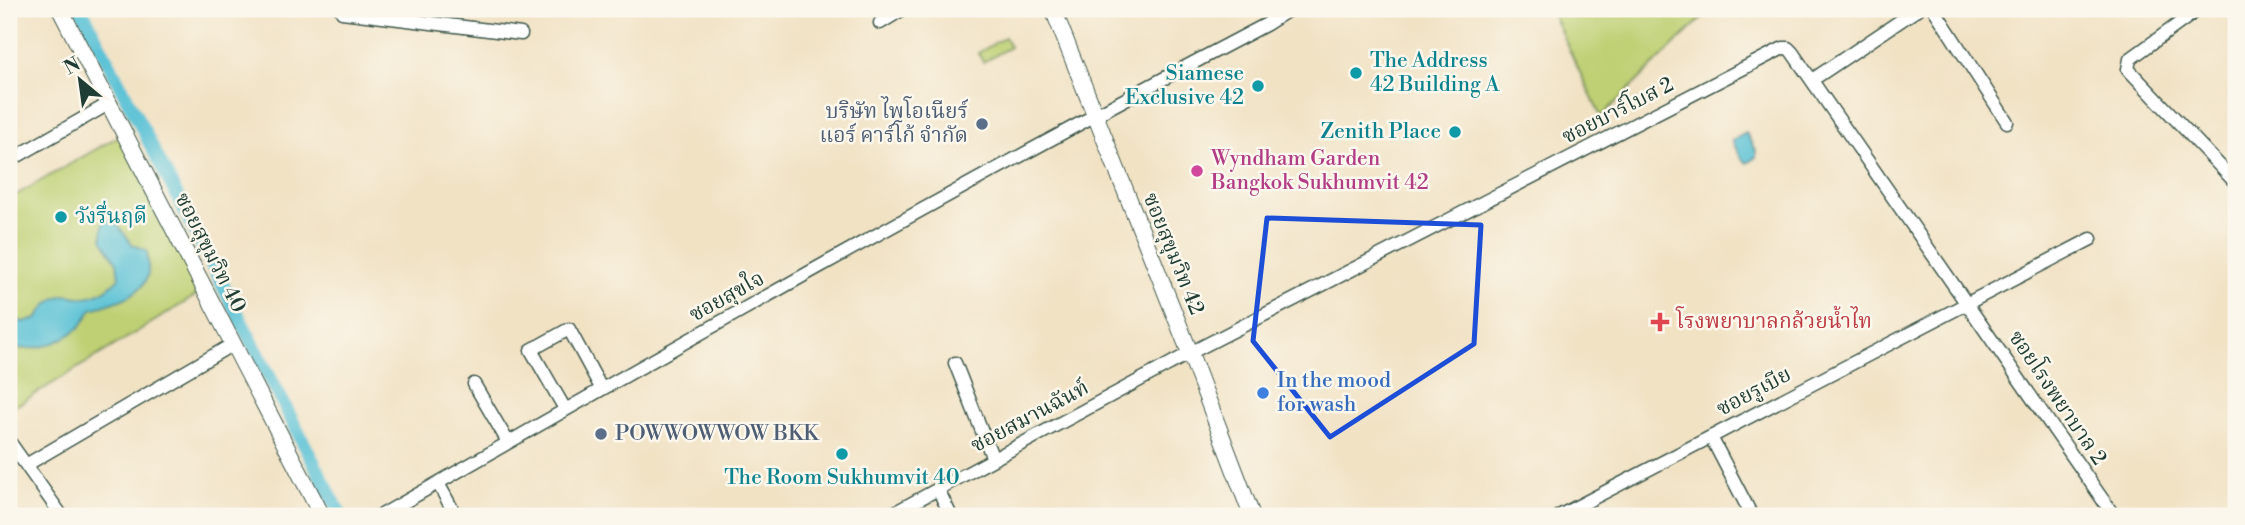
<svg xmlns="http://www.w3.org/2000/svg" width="2245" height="525" font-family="'Libre Bodoni','Noto Serif Thai',serif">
<rect width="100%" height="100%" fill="#fbf7ec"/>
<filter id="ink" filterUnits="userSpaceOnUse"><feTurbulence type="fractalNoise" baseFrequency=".0143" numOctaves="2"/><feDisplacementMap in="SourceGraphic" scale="14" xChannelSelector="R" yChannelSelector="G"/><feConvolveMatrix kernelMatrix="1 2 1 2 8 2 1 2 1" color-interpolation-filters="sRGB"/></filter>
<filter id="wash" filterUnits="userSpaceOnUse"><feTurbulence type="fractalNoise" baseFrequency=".00686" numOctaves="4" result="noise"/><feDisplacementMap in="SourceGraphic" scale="28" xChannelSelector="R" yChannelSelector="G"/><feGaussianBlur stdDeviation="1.57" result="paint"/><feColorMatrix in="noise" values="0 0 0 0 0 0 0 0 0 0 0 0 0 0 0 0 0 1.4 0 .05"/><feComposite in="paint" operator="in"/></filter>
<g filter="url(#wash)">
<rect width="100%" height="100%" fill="#f1e2c4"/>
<path fill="#bed073" stroke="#6e8654" stroke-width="2" d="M1550,9h161l-110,108z
M1005,37l5,10 -27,15 -5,-9z
M121,135l81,157 -193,118v-211z"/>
<path fill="#58c1d5" stroke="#3c7f84" stroke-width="2" d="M1746,133l10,19v5l-9,6 -5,-4 -10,-18z
M113,219l19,25 15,7c0,7 2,16 1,23 -4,22 -38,30 -56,35 -4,6 -8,14 -13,19 -18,15 -48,26 -70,18v-32l13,8 15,-3c6,-11 16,-23 30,-24 6,0 12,3 17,2 15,-1 25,-9 35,-19l-2,-15 -15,-24 1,-18z"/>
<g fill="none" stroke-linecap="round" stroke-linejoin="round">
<path stroke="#58c1d5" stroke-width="14" d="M81,9l260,507"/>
</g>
</g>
<g filter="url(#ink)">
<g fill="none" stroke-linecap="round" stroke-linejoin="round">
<defs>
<path id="minor" d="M343,9l-1,3 179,22
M1934,9l73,113
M2199,9l-69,50 -2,10 108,114
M880,23l23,-14
M1812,80l106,-71
M9,161l101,-58
M955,363l38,96
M474,384l34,58
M565,409l-34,-59 38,-21 32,59
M1711,437l41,79
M9,441l53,75
M26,465l207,-121
M438,483l18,33
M938,489l13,27
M380,516c293,-168 587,-335 887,-492l23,-15
M888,516l302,-163 593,-305h5l4,4 322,464
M1559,516l532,-277"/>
<path id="tertiary" d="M60,9l262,507
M1053,9l137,344 62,163"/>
</defs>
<use href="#minor" stroke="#3e564a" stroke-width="15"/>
<use href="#tertiary" stroke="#3e564a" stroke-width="18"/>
<use href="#minor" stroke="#fff" stroke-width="12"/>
<use href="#tertiary" stroke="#fff" stroke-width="16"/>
</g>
</g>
<path fill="none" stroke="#1d4ed8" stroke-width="5" stroke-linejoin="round" d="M1267,218l214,7 -7,119 -144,93 -77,-96z"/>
<g fill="#0f9aa8" stroke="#fbf7ec" stroke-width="2.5">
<circle cx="1356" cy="73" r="7"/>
<circle cx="1258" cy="86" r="7"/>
<circle cx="1455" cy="132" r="7"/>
<circle cx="61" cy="217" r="7"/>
<circle cx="842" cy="454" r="7"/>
</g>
<g fill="#5c6f8a" stroke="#fbf7ec" stroke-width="2.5">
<circle cx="982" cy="124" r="7"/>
<circle cx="601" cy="434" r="7"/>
</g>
<circle fill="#d1479c" stroke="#fbf7ec" stroke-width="2.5" cx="1197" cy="171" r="7"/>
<path fill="#e0444e" stroke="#fbf7ec" stroke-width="2.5" d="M1656.5 311.5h7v7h7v7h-7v7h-7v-7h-7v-7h7z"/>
<circle fill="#3f7fe0" stroke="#fbf7ec" stroke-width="2.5" cx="1263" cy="393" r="7"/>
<g text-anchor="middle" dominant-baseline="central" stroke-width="5" stroke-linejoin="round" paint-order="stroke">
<g font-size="21" fill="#0d838f" stroke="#fbf7ec" text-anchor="start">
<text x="1370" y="61">The Address<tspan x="1370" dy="24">42 Building A</tspan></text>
<text x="1244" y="74" text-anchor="end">Siamese<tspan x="1244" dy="24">Exclusive 42</tspan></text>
<text x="1441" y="132" text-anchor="end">Zenith Place</text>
<text x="75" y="217">วังรื่นฤดี</text>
<text x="842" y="478" text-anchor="middle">The Room Sukhumvit 40</text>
</g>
<g font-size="21" fill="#1f3d34" stroke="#fbf7ec">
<text transform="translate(1618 111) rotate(-27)">ซอยบาร์โบส 2</text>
<text transform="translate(210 253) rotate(63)">ซอยสุขุมวิท 40</text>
<text transform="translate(1173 254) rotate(68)">ซอยสุขุมวิท 42</text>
<text transform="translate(727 297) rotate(-29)">ซอยสุขใจ</text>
<text transform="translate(1754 392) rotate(-28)">ซอยรูเบีย</text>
<text transform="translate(2057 398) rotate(56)">ซอยโรงพยาบาล 2</text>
<text transform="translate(1030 417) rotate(-28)">ซอยสมานฉันท์</text>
</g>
<g font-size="21" fill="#4e5e75" stroke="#fbf7ec" text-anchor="end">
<text x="968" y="112">บริษัท ไพโอเนียร์<tspan x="968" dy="24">แอร์ คาร์โก้ จำกัด</tspan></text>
<text x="615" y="434" text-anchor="start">POWWOWWOW BKK</text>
</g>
<g font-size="21" fill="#b23c85" stroke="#fbf7ec" text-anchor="start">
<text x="1211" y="159">Wyndham Garden<tspan x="1211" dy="24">Bangkok Sukhumvit 42</tspan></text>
</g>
<g font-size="21" fill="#be3a42" stroke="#fbf7ec" text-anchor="start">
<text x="1676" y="322">โรงพยาบาลกล้วยน้ำไท</text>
</g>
<g font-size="21" fill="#366cbe" stroke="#fbf7ec" text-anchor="start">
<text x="1277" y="381">In the mood<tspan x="1277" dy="24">for wash</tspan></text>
</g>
</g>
<rect width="2245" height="525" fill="none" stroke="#fbf7ec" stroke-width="35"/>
<g transform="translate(80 80) rotate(331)" stroke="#fbf7ec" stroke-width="5" paint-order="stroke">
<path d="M0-5L12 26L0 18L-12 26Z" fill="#1f3d34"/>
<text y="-10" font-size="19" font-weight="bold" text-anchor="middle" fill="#1f3d34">N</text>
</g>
</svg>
